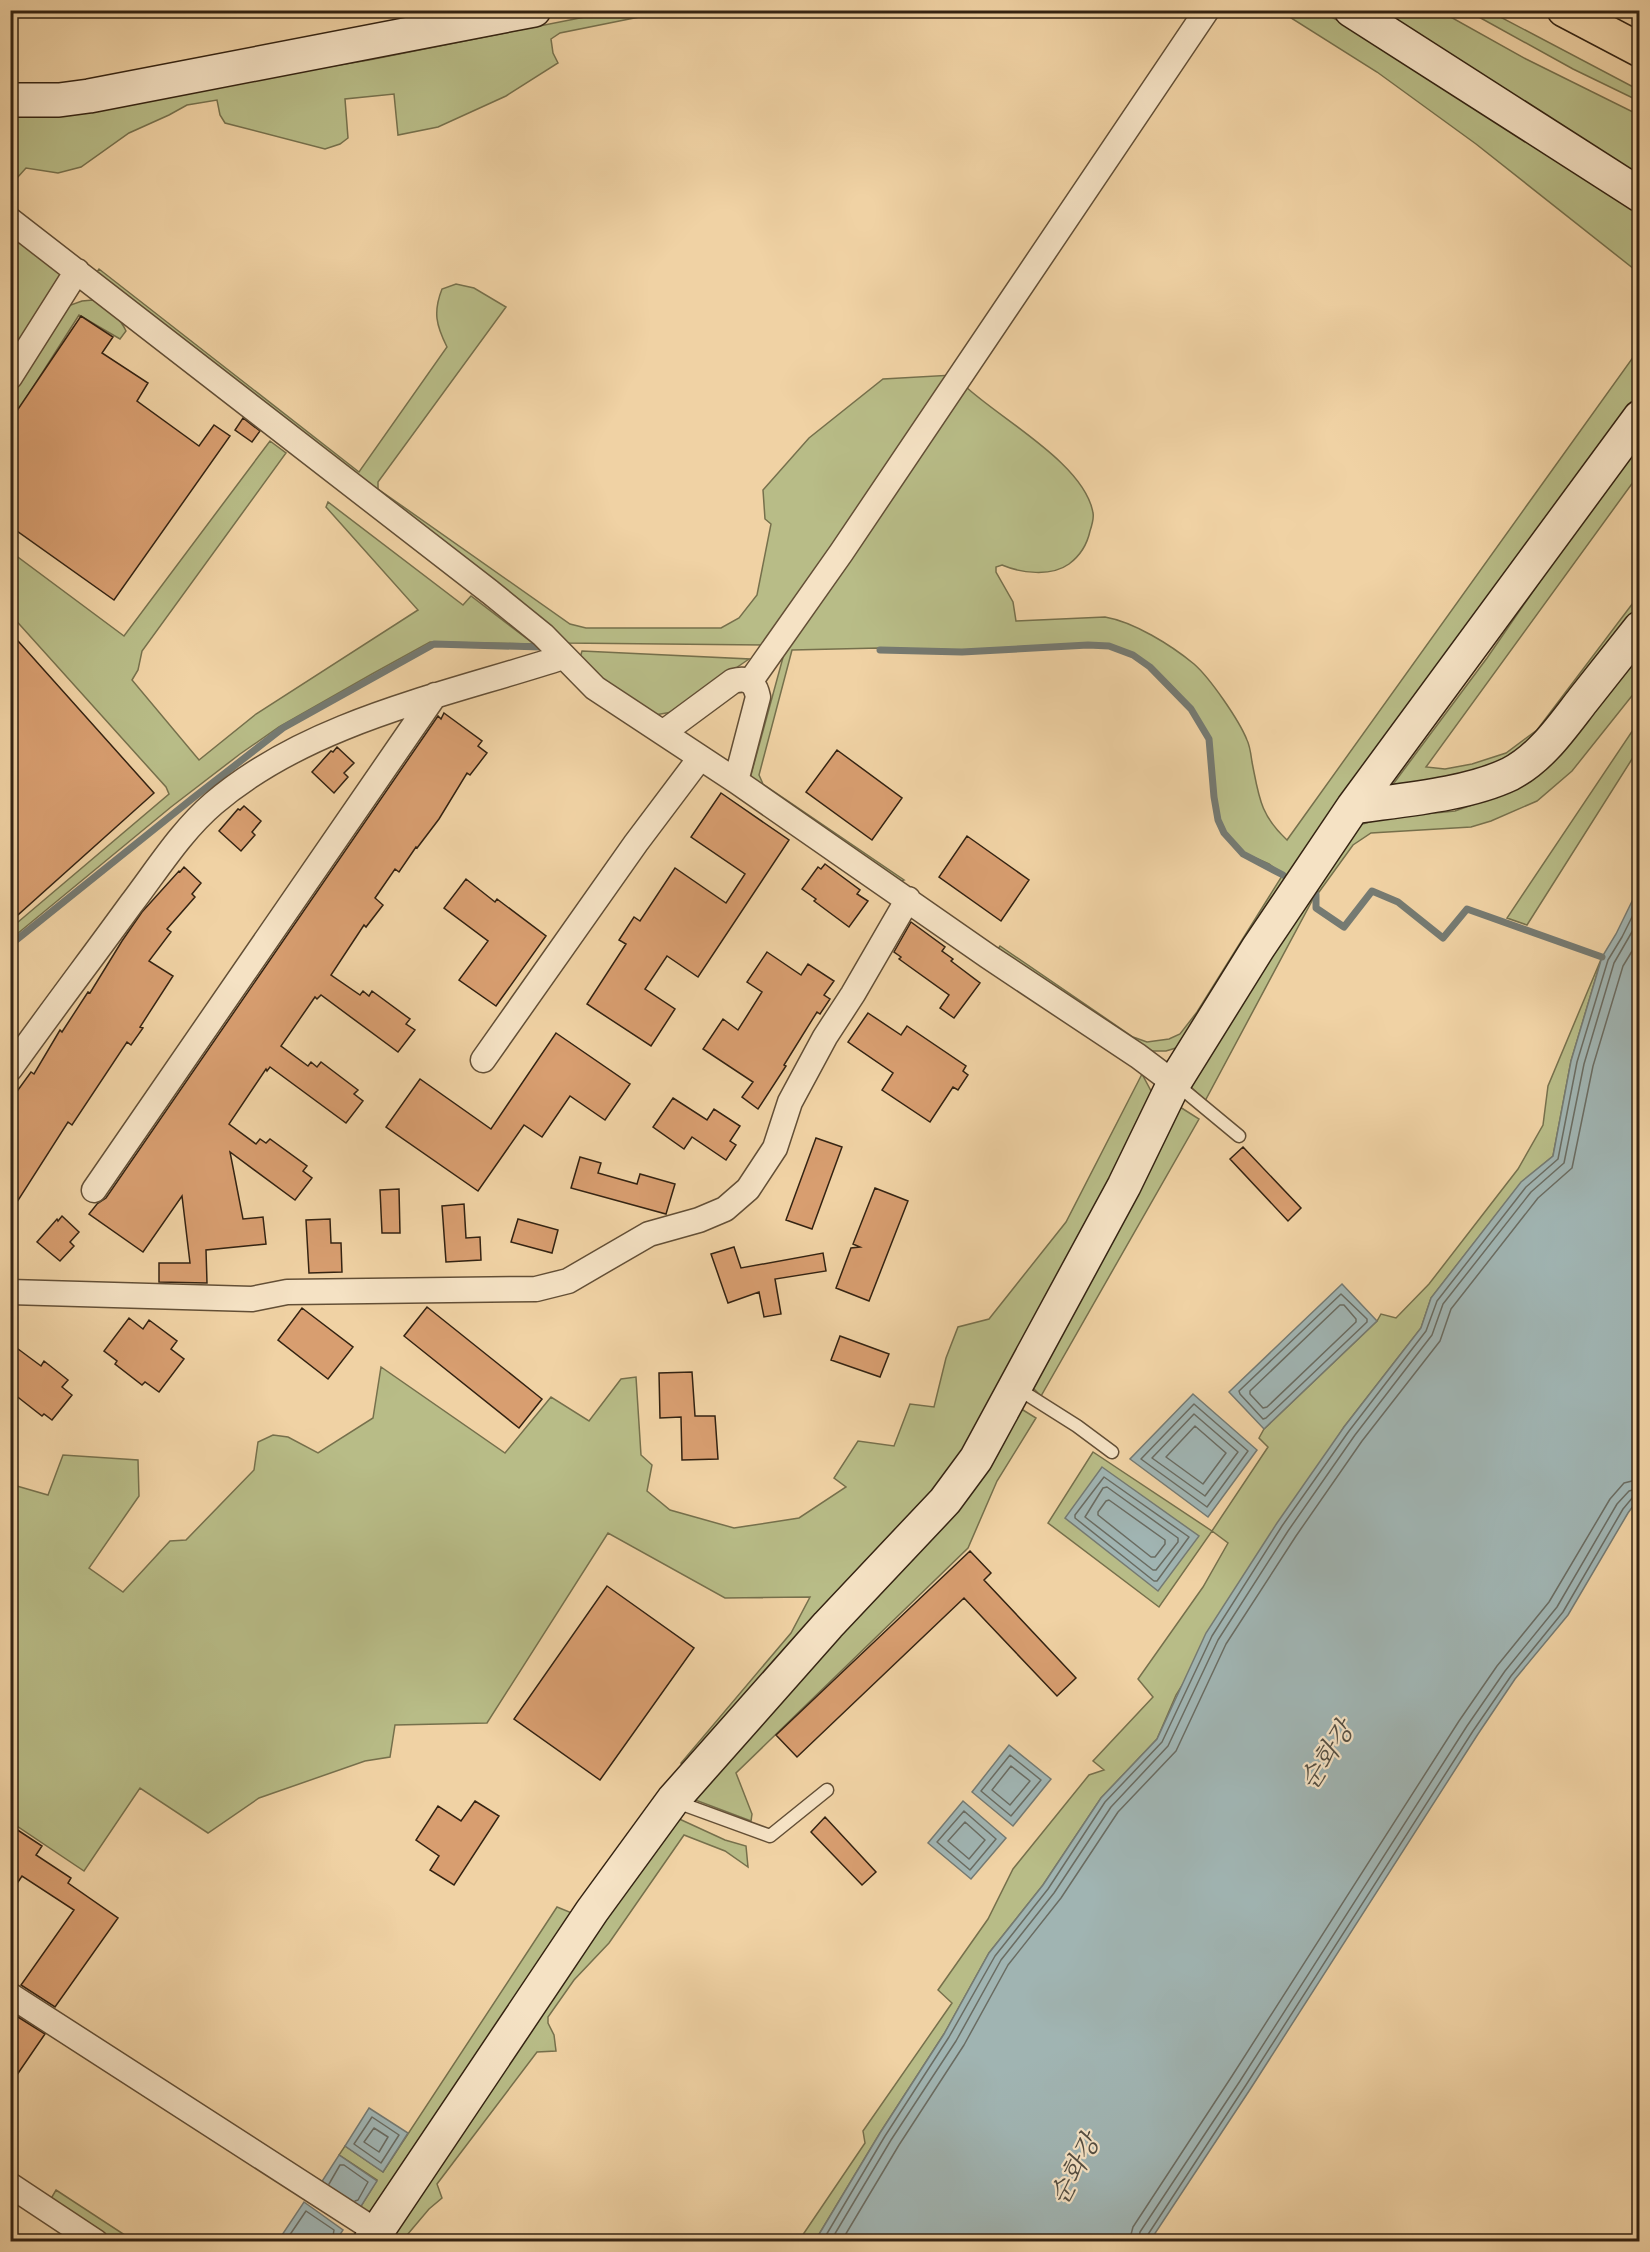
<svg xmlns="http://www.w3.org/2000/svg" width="1650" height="2252" font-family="'Gentium Book Plus','Noto Serif KR',serif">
<rect width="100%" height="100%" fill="#f0d2a4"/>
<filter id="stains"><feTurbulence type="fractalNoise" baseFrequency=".00333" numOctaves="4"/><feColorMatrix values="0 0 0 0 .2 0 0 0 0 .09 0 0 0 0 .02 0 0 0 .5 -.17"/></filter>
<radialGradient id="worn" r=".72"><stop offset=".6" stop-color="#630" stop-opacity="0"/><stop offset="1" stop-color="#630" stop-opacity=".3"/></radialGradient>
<path fill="#b8bc87" stroke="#76704c" stroke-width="1.5" d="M615,11h54l-109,22 -9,6 2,14 5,10 -52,33 -68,31 -40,8 -4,-41 -49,5 3,39 -8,6 -15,5 -100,-26 -5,-8 -3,-15 -30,5 -18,10 -40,18 -48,34 -23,6 -32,-5 -9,10h-6l-1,-63 233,-34 126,-21z
M1280,11h40l38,20 256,164 25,19v59l-163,-129 -99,-72z
M1369,11h71l86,48 113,56v63z
M1468,11h21l150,79v11l-66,-32z
M11,235l52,41 -52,94z
M99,269l260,203 88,-125c-11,-22 -14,-35 -5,-58l14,-5 18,4 32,19 -128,175v7l192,135 16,4h135l18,-10 18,-23 14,-71 -6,-5 -2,-29 46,-52 74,-59 70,-4 -185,270 -205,-2 -469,-367z
M93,300c13,7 27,17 33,31l-6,8 -41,-24 -68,107 -1,-26 55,-89 17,-6z
M1639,349v50l-460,648 -13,4h-27l-143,-99 4,-6 133,91 14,5 22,-3 11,-5 17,-22 85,-136h3l-16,-12 -25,-11 -18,-21 -6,-12 -5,-23 -5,-58 -18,-31 -22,-24 -36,-30 -24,-9 -22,-2 -126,7 -82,-2 -88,2 -33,125 4,9 141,96 -10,3 -140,-98 -3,-10 34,-125 180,-264c35,33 120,78 128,127 1,5 -1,12 -3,18 -3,14 -9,24 -21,33 -18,13 -48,9 -67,1l-6,2v5l17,30 3,19 89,-4c29,5 66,28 89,47 16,14 45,56 53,76 3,6 4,15 5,22 7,35 8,53 35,78z
M1639,438v36l-213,293 19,2 27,-5 34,-11 31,-23 102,-135v20l-124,148 -127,28 99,-133z
M270,441l16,12 -144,198 -4,19 -6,10 67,80 57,-46 162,-104 -92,-103 2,-5 135,103 8,-9 63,48 -104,-2 -58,32 -93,53 -39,27 -69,53 -160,132v-11l158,-134 -3,-7 -155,-172v-63l113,84z
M582,651l167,8 -77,53 -17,3 -51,-28 -24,-29z
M1639,654v33l-67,84 -35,30 -46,20 -20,6 -100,6 -18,12 -34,47 -9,-9 49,-58 25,-7 71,-7 48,-17z
M1639,721v27l-112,177 -20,-7z
M1304,892l9,7 -108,202 -14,-14z
M1602,957l-31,104 -18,95 -32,27 -90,115 -10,30 -77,99 -168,268 -19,44 -56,59 -58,87 -54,68 -45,81 -64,99 -65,108 -17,1 67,-99 -2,-12 89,-128 -14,-13 50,-71 25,-50 76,-94 15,-5 -11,-9 60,-64 -15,-18 65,-92 25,-44 -16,-12 -53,76 -111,-84 45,-71 119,79 56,-84 -9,-9 5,-9 113,-108 4,-7 15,4 33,-34 89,-115 25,-44 5,-39z
M1142,1074l9,17 -1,14 -188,346 -35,52 -243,266 -3,-6 110,-130 19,-36 -85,1 -117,-65 -121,190 -92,2 -5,32 -25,4 -106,37 -51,35 -68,-45 -56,83 -73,-49 -1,-338 38,11 15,-40 75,5 1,36 -50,72 34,24 47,-51 16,-1 68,-70 4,-28 15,-7 15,2 30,16 55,-35 8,-51 124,86 46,-56 38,24 32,-42 15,-2 5,78 11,10 -5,26 23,19 64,18 65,-10 47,-31 -12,-9 24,-37 36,5 16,-42 24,3 12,-49 12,-31 31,-8 77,-97z
M1180,1107l19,12 -158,277 -10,-10z
M1023,1410l13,8 -39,63 -29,67 -232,225 16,41 -1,7 -61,-23 327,-386z
M675,1817l50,23 21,6 2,21 -23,-16 -41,-16 -75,108 -35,37 -26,37v6l6,12 2,16 -19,1 -100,132 5,14 -13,11 -27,32 -24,1z
M557,1907l15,6 -196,297 -11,5 -7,-4 19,-31 -38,-25 6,-9 38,26z
M56,2190l78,51h-26l-59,-39z"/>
<path fill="#a0b4b2" stroke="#757a72" stroke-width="1.5" d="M1639,887v611l-11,15 -60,102 -53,64 -37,55 -227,354 -101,153h-335l65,-108 64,-99 45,-81 54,-68 58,-87 56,-59 49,-106 71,-110 67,-96 77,-99 10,-30 90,-116 32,-26 18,-95 31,-104 14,-23z
M1342,1284l35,37 -113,108 -35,-37z
M1193,1394l64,56 -49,67 -78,-58z
M1102,1467l97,69 -41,55 -93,-73z
M1009,1745l42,34 -38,47 -41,-34z
M963,1801l43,37 -35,41 -43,-36z
M369,2108l39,25 -25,39 -38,-26z
M339,2155l38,26 -19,30 -39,-25z
M304,2202l39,28 -7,11h-58z"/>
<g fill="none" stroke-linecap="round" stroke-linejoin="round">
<path stroke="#6a6c62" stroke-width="1.5" d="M1341,1294l26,25v3l-101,96 -3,1 -23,-25 -1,-3z
M1340,1305h4l12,14v3l-89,85 -4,1 -13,-14v-3z
M1194,1404l54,47 -41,56 -66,-48z
M1194,1414l44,38 -33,44 -53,-38z
M1195,1426l31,27 -23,31 -37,-27z
M1104,1477l85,60 -32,44h-3l-79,-63v-3z
M1107,1487l71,51v4l-22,28h-3l-68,-53 18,-29z
M1109,1500l56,40v4l-10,13h-4l-53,-42v-3l8,-11z
M1010,1755l31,25 -30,36 -30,-25z
M1011,1766l19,15 -20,24 -18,-15z
M964,1811l32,28 -26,31 -33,-28z
M965,1822l20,18 -16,19 -21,-18z
M372,2117l27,18 -18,28 -27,-19z
M374,2128l14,9 -9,15 -15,-10z
M329,2184l11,-19h4l24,17 -10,18 -3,1
M285,2242l21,-31 28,19 -2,12
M822,2242l63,-106 64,-99 46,-81 53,-67 57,-87 57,-60 50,-106 70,-110 67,-95 77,-100 11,-30 89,-114 32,-28 19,-97 31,-102 14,-23 18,-36
M830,2242l61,-102 65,-99 45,-81 53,-67 57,-86 57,-61 50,-106 70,-109 67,-96 77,-100 11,-31 88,-112 33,-29 20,-99 30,-101 26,-45
M841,2242l58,-97 65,-100 44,-80 53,-67 57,-86 58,-61 50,-107 70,-108 66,-95 78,-100 11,-32 87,-111 34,-30 21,-102 30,-100 17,-28
M1129,2242l4,-15 99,-151 227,-355 38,-55 52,-64 61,-103 14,-16 16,-4
M1138,2242l2,-10 100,-151 227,-355 38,-55 52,-64 60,-103 12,-13 11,-3
M1145,2242l2,-6 99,-151 227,-354 38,-55 52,-64 60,-103 10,-12 7,-2"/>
<path stroke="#757a72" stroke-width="7" d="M880,650l82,2 126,-7 21,1 24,9 17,12 41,42 18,30 5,58 4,23 6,13 19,21 40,21
M1310,889l6,5v14l28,19 28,-36 26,11 45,36 24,-29 135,48
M10,945l183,-147 90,-70 151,-84 107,3"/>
</g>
<path fill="#d89e70" stroke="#342312" stroke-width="1.5" d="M81,316l32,21 -11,16 46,30 -11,18 62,45 15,-21 16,11 -116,164 -104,-74v-105z
M243,418l17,13 -8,11 -17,-12z
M10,632l144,161 -144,129z
M444,713l38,28 -4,5 9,7 -17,22 -3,-2 -28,46 -22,29 -1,-1 -17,25 -4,-3 -20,29 8,7 -17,22 -2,-2 -33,50 29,20 3,-4 6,5 3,-5 38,28 -4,5 9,6 -17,22 -77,-57 -4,4 -2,-2 -34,49 27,20 3,-4 6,5 4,-5 37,28 -4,4 9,7 -17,22 -76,-56 -3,4 -1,-2 -37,55 27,20 4,-5 6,4 4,-4 37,27 -4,5 9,7 -17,22 -65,-48 13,67 20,-2 3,27 -60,6 1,33 -48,-1v-19h31l-8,-67 -39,56 -54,-38 8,-10 9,-6 332,-482 3,3z
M337,747l17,16 -10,10 4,4 -14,16 -22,-21 19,-21 2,1z
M837,750l65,48 -30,42 -66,-48z
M721,793l68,47 -91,137 -31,-21 -22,33 30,20 -24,37 -64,-42 39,-60 -7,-4 15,-23 6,4 35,-53 51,35 19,-29 -54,-37z
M244,806l17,15 -9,11 3,3 -14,16 -22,-20 19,-22 2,1z
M967,836l62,44 -28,41 -62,-44z
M825,864l35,26 -3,4 11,7 -19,26 -35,-26 2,-2 -14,-10 16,-22 3,2z
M184,867l17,16 -9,11 3,3 -28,32 4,3 -22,29 24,15 -33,51 3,1 -12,17 -4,-3 -55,83 -4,-3 -58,91v-112l21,-29 3,2 26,-44 2,2 26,-40 2,1 32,-52 20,-29 37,-41 1,1z
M466,879l29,23 2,-3 49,37 -50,70 -37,-26 29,-39 -44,-33z
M911,922l34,25 -3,4 11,8 -2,2 29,22 -26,35 -14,-10 9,-13 -50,-36 2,-2 -7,-5z
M767,952l34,23 7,-11 26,17 -10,14 6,4 -10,15 -3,-2 -33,53 2,1 -28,43 -16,-12 11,-15 -50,-33 20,-30 15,11 24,-38 -15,-10z
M868,1013l33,22 6,-9 59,40 -3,5 5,4 -10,15 -5,-3 -23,35 -48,-32 11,-17 -45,-31z
M556,1033l74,51 -25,36 -35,-24 -28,41 -18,-12 -46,66 -92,-64 34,-48 71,50z
M673,1098l34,22 7,-11 26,17 -10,15 6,4 -10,15 -34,-23 -8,12 -31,-22z
M816,1138l26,9 -30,82 -26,-9z
M1243,1147l58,61 -13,13 -58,-62z
M580,1157l21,6 -3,10 39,11 3,-10 35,10 -9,30 -95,-26z
M875,1188l33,13 -39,100 -33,-13 15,-40 9,-1 -7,-3z
M399,1189l1,44h-18l-2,-43z
M464,1204l2,34 14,-1 1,23 -35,2 -4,-56z
M62,1216l17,16 -9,10 4,4 -14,15 -23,-19 20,-23 1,2z
M330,1219l1,24h10l1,29 -33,1 -3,-53z
M518,1219l40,11 -6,23 -41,-11z
M734,1247l7,21 82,-15 3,18 -51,8 6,35 -17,3 -5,-25 -31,11 -17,-49z
M427,1307l115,92 -23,29 -115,-92z
M302,1308l51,39 -25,32 -50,-39z
M129,1318l14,11 6,-9 28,21 -6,8 13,10 -25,33 -14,-10 -3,3 -27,-21 2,-3 -13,-10z
M840,1336l49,18 -9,23 -49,-17z
M10,1343l31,23 3,-5 24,19 -6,7 10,8 -20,25 -8,-6 -2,2 -32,-25z
M692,1372l3,44h20l3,43 -36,1 -1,-43 -21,1 -1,-45z
M970,1551l21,22 -7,7 92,98 -19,18 -93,-98 -167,159 -21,-22z
M607,1586l87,62 -94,132 -86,-61z
M475,1801l24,15 -45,69 -24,-15 9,-14 -23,-16 22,-34 23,15z
M825,1817l51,55 -14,13 -51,-53z
M10,1825l32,21 -6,9 35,23 -3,5 50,35 -63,89 -34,-22 53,-75 -52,-34 -12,18z
M10,2012l35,22 -35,51z"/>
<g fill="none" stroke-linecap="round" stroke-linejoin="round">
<defs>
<path id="lane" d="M1175,1083l64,53
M1017,1388l60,38 35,26
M674,1801l96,35 57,-46"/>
<path id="street" d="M10,220l480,372 53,43 52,53 141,93 253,176 149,99 36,27
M10,377l67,-106
M750,682l91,-129 366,-543
M664,732l69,-51c15,-4 22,1 25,16l-22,84
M483,1060l153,-217 64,-85
M10,1069c40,-56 81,-110 121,-165 26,-34 50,-73 83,-101 96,-82 233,-108 349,-146
M94,1190l341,-495
M10,1292l242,7 35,-7 249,-3 32,-8 81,-47 50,-14 26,-11 23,-20 27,-41 15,-46 35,-65 28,-43 55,-95
M10,1995l366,236
M10,2185l86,57"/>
<path id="secondary" d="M1351,10l289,185
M10,100h49l30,-4 445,-86
M1353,807c48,-7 113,-12 157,-33 31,-16 52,-47 73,-74 19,-24 38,-48 57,-72
M370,2242l222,-331 81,-111 155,-175 117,-124 31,-42 148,-273 50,-103 84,-135 95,-141 287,-390"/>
<path id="highway" d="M1564,10l76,40"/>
</defs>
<use href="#lane" stroke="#634f36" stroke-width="15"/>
<use href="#street" stroke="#634f36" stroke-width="27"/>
<use href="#secondary" stroke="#342312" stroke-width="36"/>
<use href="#highway" stroke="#342312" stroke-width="36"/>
<use href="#lane" stroke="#f5e2c4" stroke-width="12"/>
<use href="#street" stroke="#f5e2c4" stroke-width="24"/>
<use href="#secondary" stroke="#f5e2c4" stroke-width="33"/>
<use href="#highway" stroke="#f0d2a4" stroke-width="33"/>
</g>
<g text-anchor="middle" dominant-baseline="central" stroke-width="4.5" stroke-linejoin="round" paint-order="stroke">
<g font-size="26" font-style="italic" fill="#544e42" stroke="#f5e2c4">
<text transform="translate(1326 1755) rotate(-57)">순화강</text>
<text transform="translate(1074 2169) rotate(-62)">순화강</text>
</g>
</g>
<rect width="1650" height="2252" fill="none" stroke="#f0d2a4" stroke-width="36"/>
<rect x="12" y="12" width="1626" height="2228" fill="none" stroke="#342312" stroke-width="3"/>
<rect x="18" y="18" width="1614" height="2216" fill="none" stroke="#342312" stroke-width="1.5"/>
<rect width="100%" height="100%" filter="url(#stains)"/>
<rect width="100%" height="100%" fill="url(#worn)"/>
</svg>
